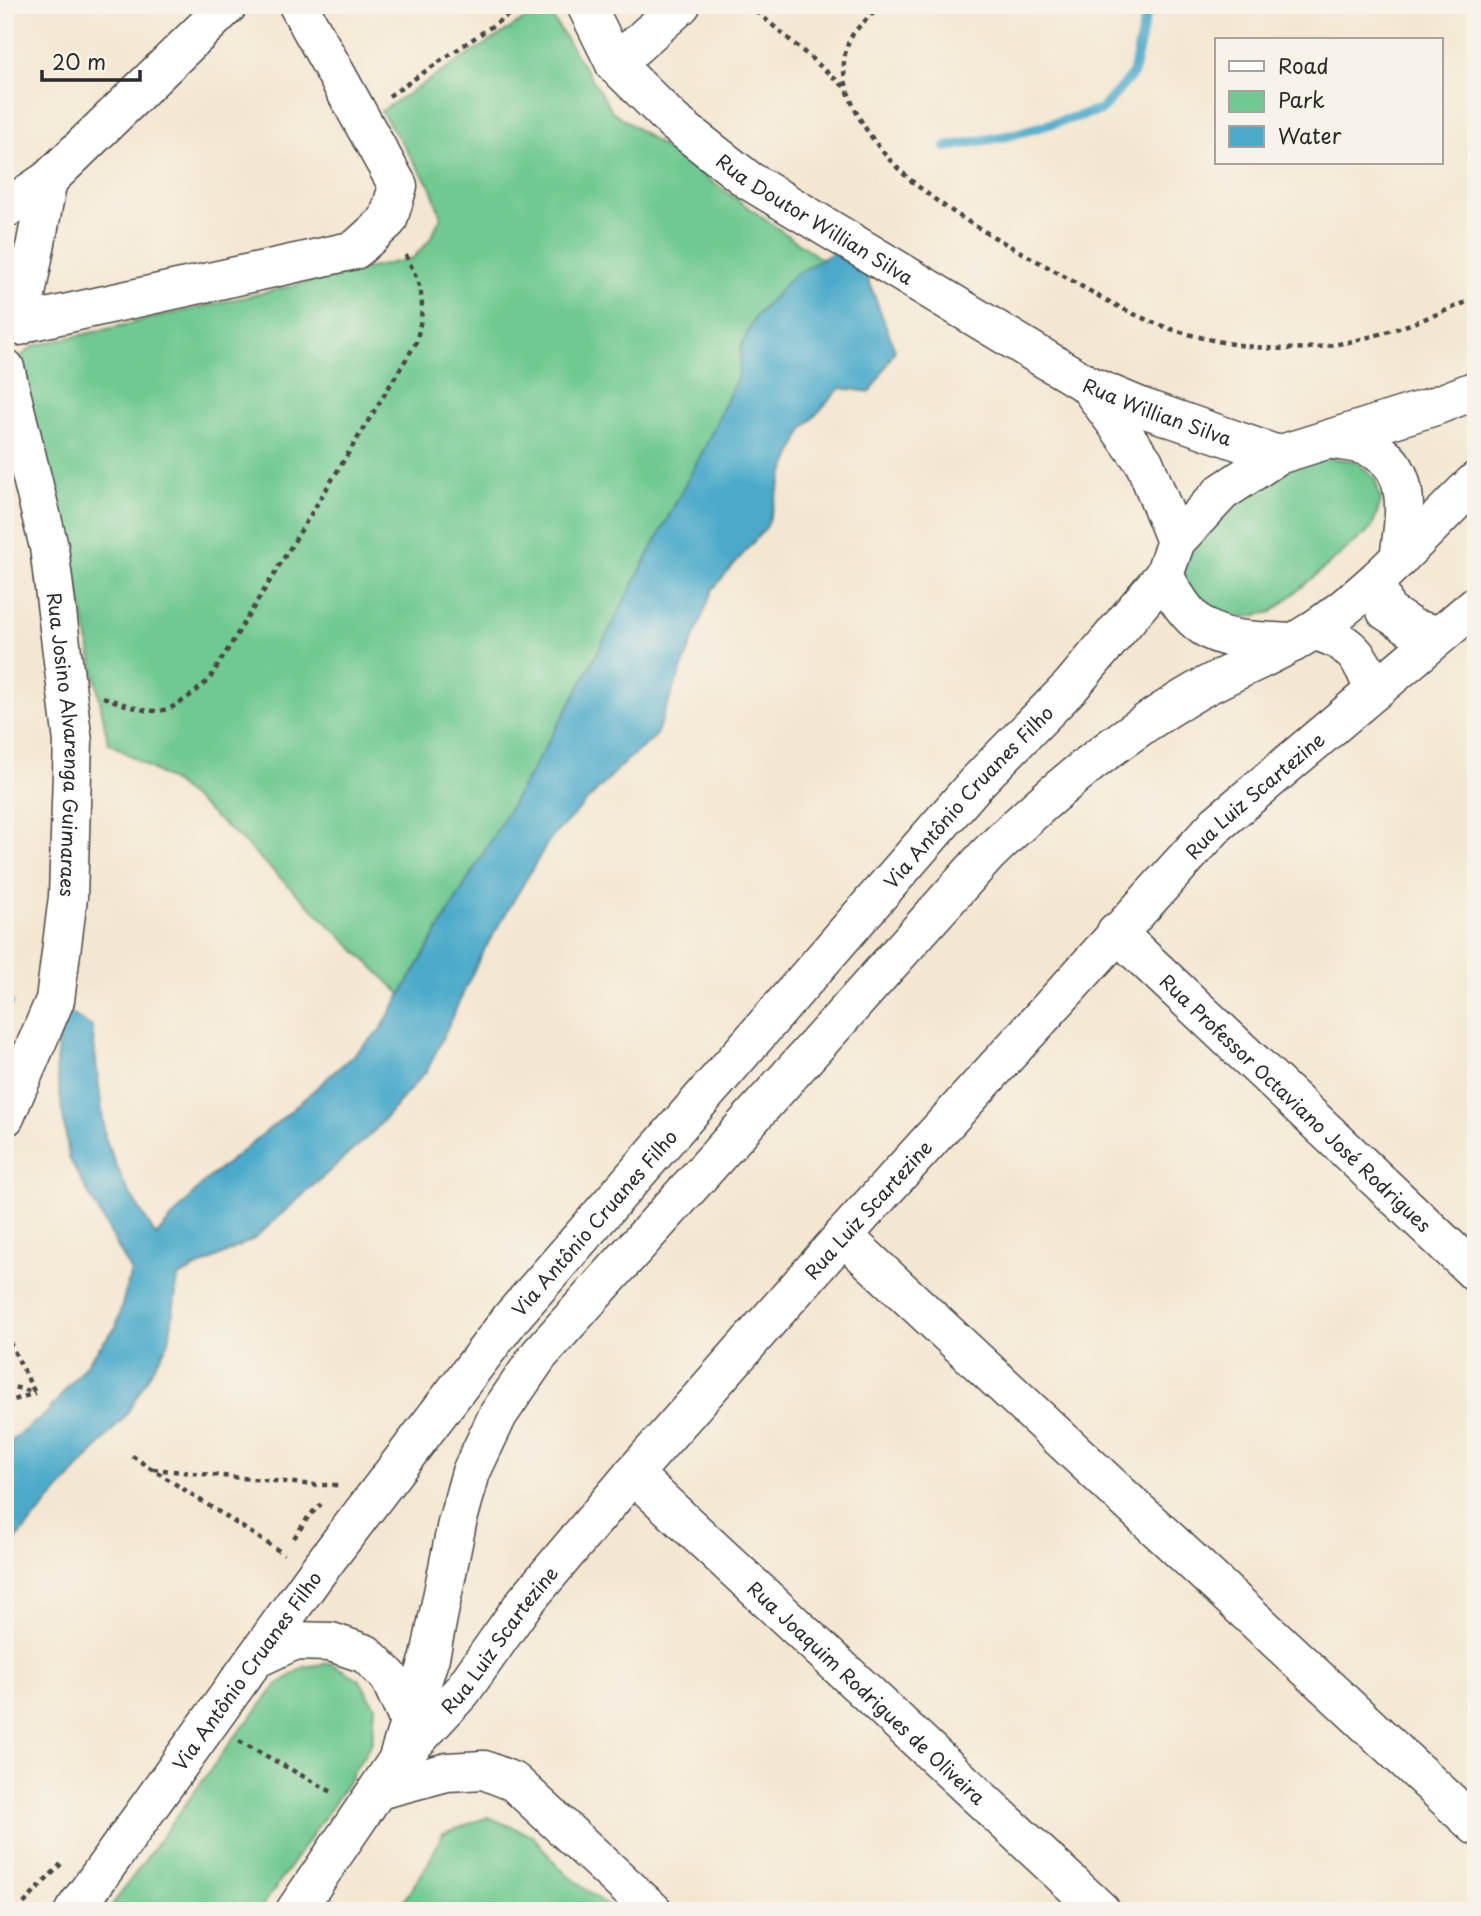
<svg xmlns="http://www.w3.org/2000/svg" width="1481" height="1916" font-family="'Playpen Sans',sans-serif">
<rect width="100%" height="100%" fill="#f7f3e8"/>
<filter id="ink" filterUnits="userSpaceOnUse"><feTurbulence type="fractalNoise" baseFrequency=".0143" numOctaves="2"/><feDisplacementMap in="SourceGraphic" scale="14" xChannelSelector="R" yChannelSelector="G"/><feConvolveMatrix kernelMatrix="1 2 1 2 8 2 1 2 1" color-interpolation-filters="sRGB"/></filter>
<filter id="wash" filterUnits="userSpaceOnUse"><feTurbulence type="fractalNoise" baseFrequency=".00686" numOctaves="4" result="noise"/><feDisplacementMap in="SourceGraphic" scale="28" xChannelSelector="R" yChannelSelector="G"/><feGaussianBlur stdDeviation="1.57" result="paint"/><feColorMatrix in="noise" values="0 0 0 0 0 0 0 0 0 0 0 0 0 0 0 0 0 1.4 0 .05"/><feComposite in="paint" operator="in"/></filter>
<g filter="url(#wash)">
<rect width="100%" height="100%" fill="#f4e7d1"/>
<path fill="#6fc990" stroke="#4d7a5e" stroke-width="2" d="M545,6l67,105 219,155 -424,734 -171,-165 -60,-51 -68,-42 -40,-206 -53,-175 19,-15 379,-88 16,-17 12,-24 -10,-29 -50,-77z
M1321,457l34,4 20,17 6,23 -9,27 -100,84 -26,5 -26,-3 -26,-13 -14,-22 15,-45 86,-66z
M330,1663l29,16 16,27 -3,36 -33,54 -80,115h-151l122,-168 47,-58 27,-18z
M488,1817l45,19 25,31 55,44h-216l31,-47 15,-31z"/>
<path fill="#4baaca" stroke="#3b6a7a" stroke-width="2" d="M838,250l26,19 31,81 -24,42 -31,-4 -37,41 -20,46 -16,51 -54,63 -58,148 -30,25 -75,77 -70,118 -52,112 -54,62 -120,108 -76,38 -9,65 -43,73 -121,137v-99l9,-15 33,-25 69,-86 15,-56 -62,-113 -13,-92 5,-59 31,20 13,111 19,46 32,52 48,-54 81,-66 94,-84 193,-331 133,-254 34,-73 2,-27 14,-30 38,-41z"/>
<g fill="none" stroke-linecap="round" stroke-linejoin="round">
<path stroke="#4baaca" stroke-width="10" d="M946,147l61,-11 94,-26 32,-36 15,-69
M5,1002l4,1"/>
</g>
</g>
<g filter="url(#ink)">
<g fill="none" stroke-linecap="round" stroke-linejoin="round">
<defs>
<g id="minor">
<path id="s1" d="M586,5l29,59 59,58 74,58 340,205 55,23 135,47"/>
<path d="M615,64l66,-59"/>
<path d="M5,209l43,-29 180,-175"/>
<path d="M20,326l28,-146"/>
<path d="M5,327l350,-77 33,-30 10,-34 -100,-181"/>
<path id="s2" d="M5,368l44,179 24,195 -5,155 -13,103 -50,117"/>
<path d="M1088,385l56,77 32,79"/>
<path d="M1376,582l10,29 28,18 24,6"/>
<path d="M1313,631c34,7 51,27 60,60"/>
<path id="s3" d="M1116,932l360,341"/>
<path d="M843,1236l633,590"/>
<path id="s4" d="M633,1474l468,437"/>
<path id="s5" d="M397,1761l65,-70 63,-89 108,-128 210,-238 374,-412 259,-219"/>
<path d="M379,1790l68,-18 37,-2 30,12 139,129"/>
</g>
<g id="major">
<path d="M1330,439c12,3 27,3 38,8 48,20 36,71 31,112"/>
<path d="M1164,575c34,68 59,64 129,68"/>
<path d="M255,1659l38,-18 38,1 35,12 23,23 20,44"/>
<path id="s6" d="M74,1911l241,-336 196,-257 466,-536 95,-97 92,-110 12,-34 46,-49 56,-37 157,-49 41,-16"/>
<path d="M295,1911l102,-150 33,-104 27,-134 14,-51 27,-57 41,-60 448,-500c63,-62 130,-118 208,-163 38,-22 80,-36 117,-61 63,-41 110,-98 164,-150"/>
</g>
</defs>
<use href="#minor" stroke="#494744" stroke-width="41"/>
<use href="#major" stroke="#494744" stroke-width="41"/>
<path stroke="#494744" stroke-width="4.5" stroke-dasharray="5 5" stroke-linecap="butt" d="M749,5l98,84
M882,5c-10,10 -26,22 -32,34 -20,40 13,91 39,120 44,48 109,80 166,112 36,21 73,43 113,57 31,10 66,18 99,20 72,6 143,-22 209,-50
M389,96l134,-91
M103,697c56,20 61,22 106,-17l207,-337c10,-42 8,-53 -12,-91
M5,1333l30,60
M5,1385l29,7
M5,1403l30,-10
M132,1456l152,98
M153,1469l161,16h24
M294,1538l15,-22 12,-12
M239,1741l93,51
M17,1911l44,-47"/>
<use href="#minor" stroke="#fff" stroke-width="38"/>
<use href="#major" stroke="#fff" stroke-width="38"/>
</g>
</g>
<g text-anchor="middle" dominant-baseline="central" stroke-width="6" stroke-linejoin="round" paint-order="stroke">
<g font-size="19" fill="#2b2b2b" stroke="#f7f3e8">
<text stroke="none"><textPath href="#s1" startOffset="320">Rua Doutor Willian Silva</textPath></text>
<text stroke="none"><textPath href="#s1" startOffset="714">Rua Willian Silva</textPath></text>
<text stroke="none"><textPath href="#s2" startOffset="383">Rua Josino Alvarenga Guimaraes</textPath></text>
<text stroke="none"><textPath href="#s5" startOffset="1293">Rua Luiz Scartezine</textPath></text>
<text stroke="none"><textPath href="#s6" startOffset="1430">Via Antônio Cruanes Filho</textPath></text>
<text stroke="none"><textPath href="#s3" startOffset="248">Rua Professor Octaviano José Rodrigues</textPath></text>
<text stroke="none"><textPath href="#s5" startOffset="726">Rua Luiz Scartezine</textPath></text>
<text stroke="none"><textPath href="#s6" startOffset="863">Via Antônio Cruanes Filho</textPath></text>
<text stroke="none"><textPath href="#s5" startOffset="159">Rua Luiz Scartezine</textPath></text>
<text stroke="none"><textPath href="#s6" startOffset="296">Via Antônio Cruanes Filho</textPath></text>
<text stroke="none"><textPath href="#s4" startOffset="320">Rua Joaquim Rodrigues de Oliveira</textPath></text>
</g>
</g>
<rect width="1481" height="1916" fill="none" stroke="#f7f3e8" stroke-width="28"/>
<rect x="1215" y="38" width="228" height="126" fill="#f7f3e8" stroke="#a5a39c" stroke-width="2"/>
<rect x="1229" y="61" width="35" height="10" fill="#ffffff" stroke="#a5a39c" stroke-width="2"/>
<text x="1278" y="74" font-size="21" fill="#2b2b2b">Road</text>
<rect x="1229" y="91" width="35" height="21" fill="#6fc990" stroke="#a5a39c" stroke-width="2"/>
<text x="1278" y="108" font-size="21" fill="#2b2b2b">Park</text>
<rect x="1229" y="126" width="35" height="21" fill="#4baaca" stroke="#a5a39c" stroke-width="2"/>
<text x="1278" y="144" font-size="21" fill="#2b2b2b">Water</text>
<path d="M42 70v10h98v-10" fill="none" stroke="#2b2b2b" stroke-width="3.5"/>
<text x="52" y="70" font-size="21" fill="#2b2b2b" stroke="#f7f3e8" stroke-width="5" paint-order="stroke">20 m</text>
</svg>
